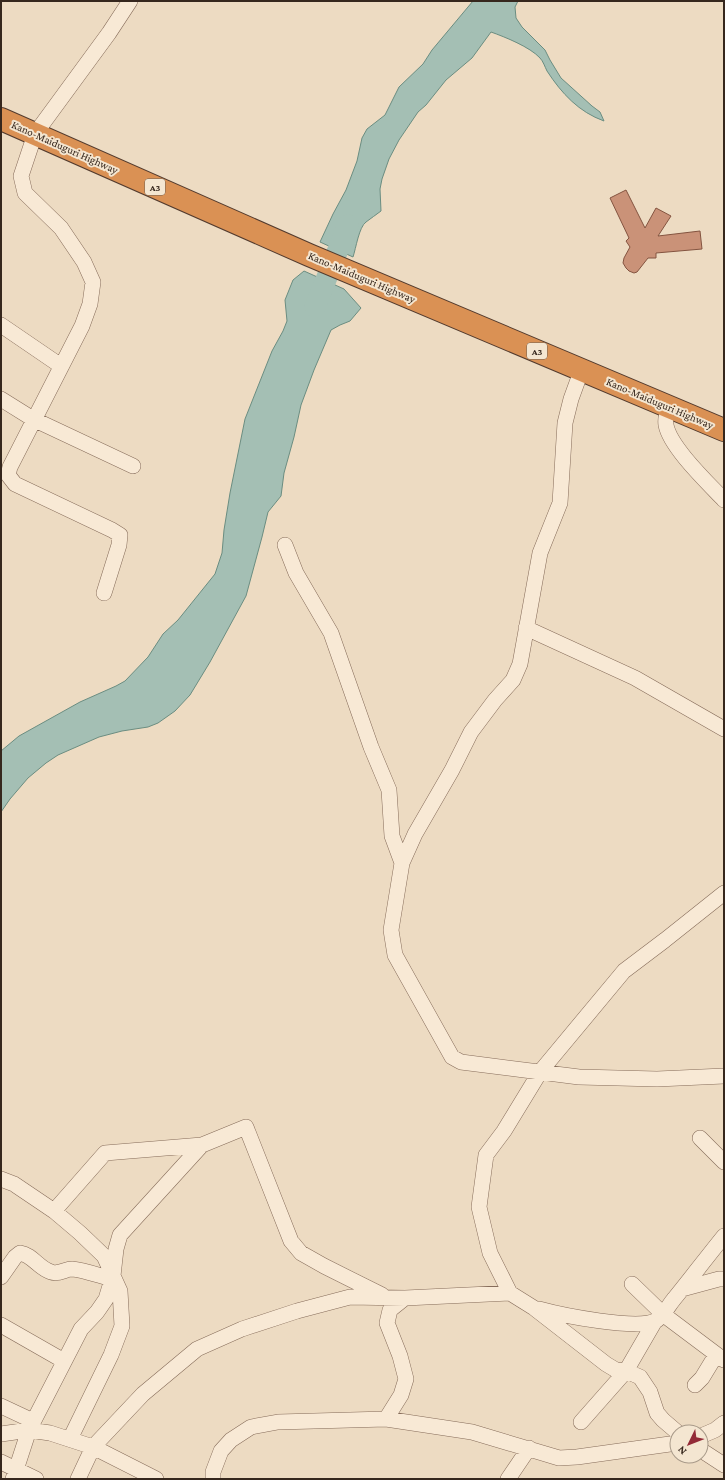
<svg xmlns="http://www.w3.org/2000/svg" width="725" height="1480" font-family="'Crimson Pro',serif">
<rect width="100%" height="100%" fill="#eddbc2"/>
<path fill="#a4bfb4" stroke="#6b8d81" d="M473,1h45l-3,6 1,11 6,9 23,23 5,10 11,18 31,28 8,6 4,9c-25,-9 -42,-27 -57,-50 -2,-4 -4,-10 -7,-13 -10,-11 -35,-21 -49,-26l-19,26 -26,22 -20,25 -8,7 -19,28 -10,19 -7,20 -2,10 1,22c-5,4 -10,7 -15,11 -7,5 -10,26 -13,35l-33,-15 13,-28 13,-24 11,-29 5,-23 5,-9 18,-14 14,-28 24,-23 9,-14z
M304,271l40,18 17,19 -11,13 -10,4 -9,5 -17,40 -13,35 -7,32 -10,36 -3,23 -13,16 -6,25 -16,59 -36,66 -20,33 -15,16 -17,12 -10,4 -26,4 -23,6 -41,18 -12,8 -18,15 -18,21 -9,13v-61l18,-15 61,-34 36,-16 9,-5 23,-24 15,-23 15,-14 37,-46 7,-21 2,-23 6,-37 15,-74 27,-68 11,-20 4,-10 -2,-21 8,-20z"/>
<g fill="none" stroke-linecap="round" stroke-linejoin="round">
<path stroke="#a4bfb4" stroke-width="21" d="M315,307l33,-82"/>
</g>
<path fill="#ca9278" stroke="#845440" d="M626,190l19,38 11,-20 15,8 -13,20 42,-5 2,18 -46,4v5h-8l-11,14 -3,1 -5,-2 -3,-3 -3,-5 1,-5 6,-11 -4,-6 3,-3 -19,-40z"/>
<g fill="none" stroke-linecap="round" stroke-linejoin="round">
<defs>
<path id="minor" d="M1,325l60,41
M584,371l-5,6 -8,22 -6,24 -5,80 -20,50 -20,111 -7,16 -18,20 -24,32 -19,38 -37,64 -13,29 -11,67 4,25 57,102 9,5 118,15 78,2 67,-3
M1,399l32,20 100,47
M669,407c-2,5 -4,12 -3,18 4,22 42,58 58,75
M285,545l11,28 35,60 40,114 18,43 3,46 10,27
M104,593l15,-48 1,-10 -8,-5 -97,-46 -7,-9 2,-8 72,-141 8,-22 3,-22 -9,-20 -23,-34 -36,-35 -4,-17 14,-42 74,-101 21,-32
M526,628l109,50 89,51
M700,1138l24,24
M1,1179l13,5 40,27 26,22 24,23 16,35 2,35 -11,29 -41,84
M54,1211l51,-58 97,-8 44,-18 45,114 10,12 23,13 58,29
M1,1277l14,-20 5,-4c13,2 18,15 31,19 8,3 14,-3 21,-3 12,1 28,7 40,10
M632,1284l32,31 60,45
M682,1289l37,-10h5
M539,1309c22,6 100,22 118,11 8,-6 11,-14 17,-21 17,-21 33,-42 50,-63
M1,1325l63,36
M695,1385l7,-7 14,-23
M1,1406l32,15
M386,1419l15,-24 5,-16 -6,-23 -13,-33 3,-13 15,-12
M581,1422l45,-51 29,-50
M677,1432l-14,-12 -6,-7 -7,-21 -10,-15 -14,-6 -10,-1 -10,-6 -72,-56 -24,-15 -20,-40 -11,-46 7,-52 18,-24 36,-59 84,-101 41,-31 59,-47
M1,1434l28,-4 21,3 43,14 63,32
M701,1436l14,-6 9,-7
M701,1450l23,15
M1,1462l35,17
M13,1479l16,-49 52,-101 16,-17 9,-13 7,-23 3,-27 4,-14 82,-90
M78,1479l15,-32 50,-53 54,-45 45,-20 55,-18 53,-14 55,1 105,-5
M213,1479v-7l8,-21 10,-11 20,-13 27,-5 108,-3 86,13 87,26 18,-1 100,-14
M508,1479l21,-31"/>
<path id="highway" d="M1,119l308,136 415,175"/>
</defs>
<use href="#minor" stroke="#866c5a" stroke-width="16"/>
<use href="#highway" stroke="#533b2e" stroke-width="24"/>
<use href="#minor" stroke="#f8e9d5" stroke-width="15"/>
<use href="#highway" stroke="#da9154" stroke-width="22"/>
</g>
<g text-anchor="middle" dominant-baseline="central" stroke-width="4" stroke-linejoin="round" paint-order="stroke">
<g fill="#f4e6d1" stroke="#6f6053" stroke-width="1">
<rect x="145" y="179" width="20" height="16" rx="3"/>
<rect x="527" y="343" width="20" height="16" rx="3"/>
</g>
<g font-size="10" font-weight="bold" fill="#36271d">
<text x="155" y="187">A3</text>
<text x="537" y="351">A3</text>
</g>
<g font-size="11" fill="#36271d" stroke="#f4e6d1">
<text transform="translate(65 147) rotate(24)">Kano-Maiduguri Highway</text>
<text transform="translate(362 277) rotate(23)">Kano-Maiduguri Highway</text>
<text transform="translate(660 403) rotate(23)">Kano-Maiduguri Highway</text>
</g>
</g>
<rect width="725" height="1480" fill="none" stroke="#36271d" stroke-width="4"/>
<g transform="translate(689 1444) rotate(227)"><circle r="19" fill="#f4e6d1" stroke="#a89a89"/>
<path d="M0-3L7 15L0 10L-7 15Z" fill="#932b37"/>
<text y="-6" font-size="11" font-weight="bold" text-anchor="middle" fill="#36271d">N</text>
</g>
</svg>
